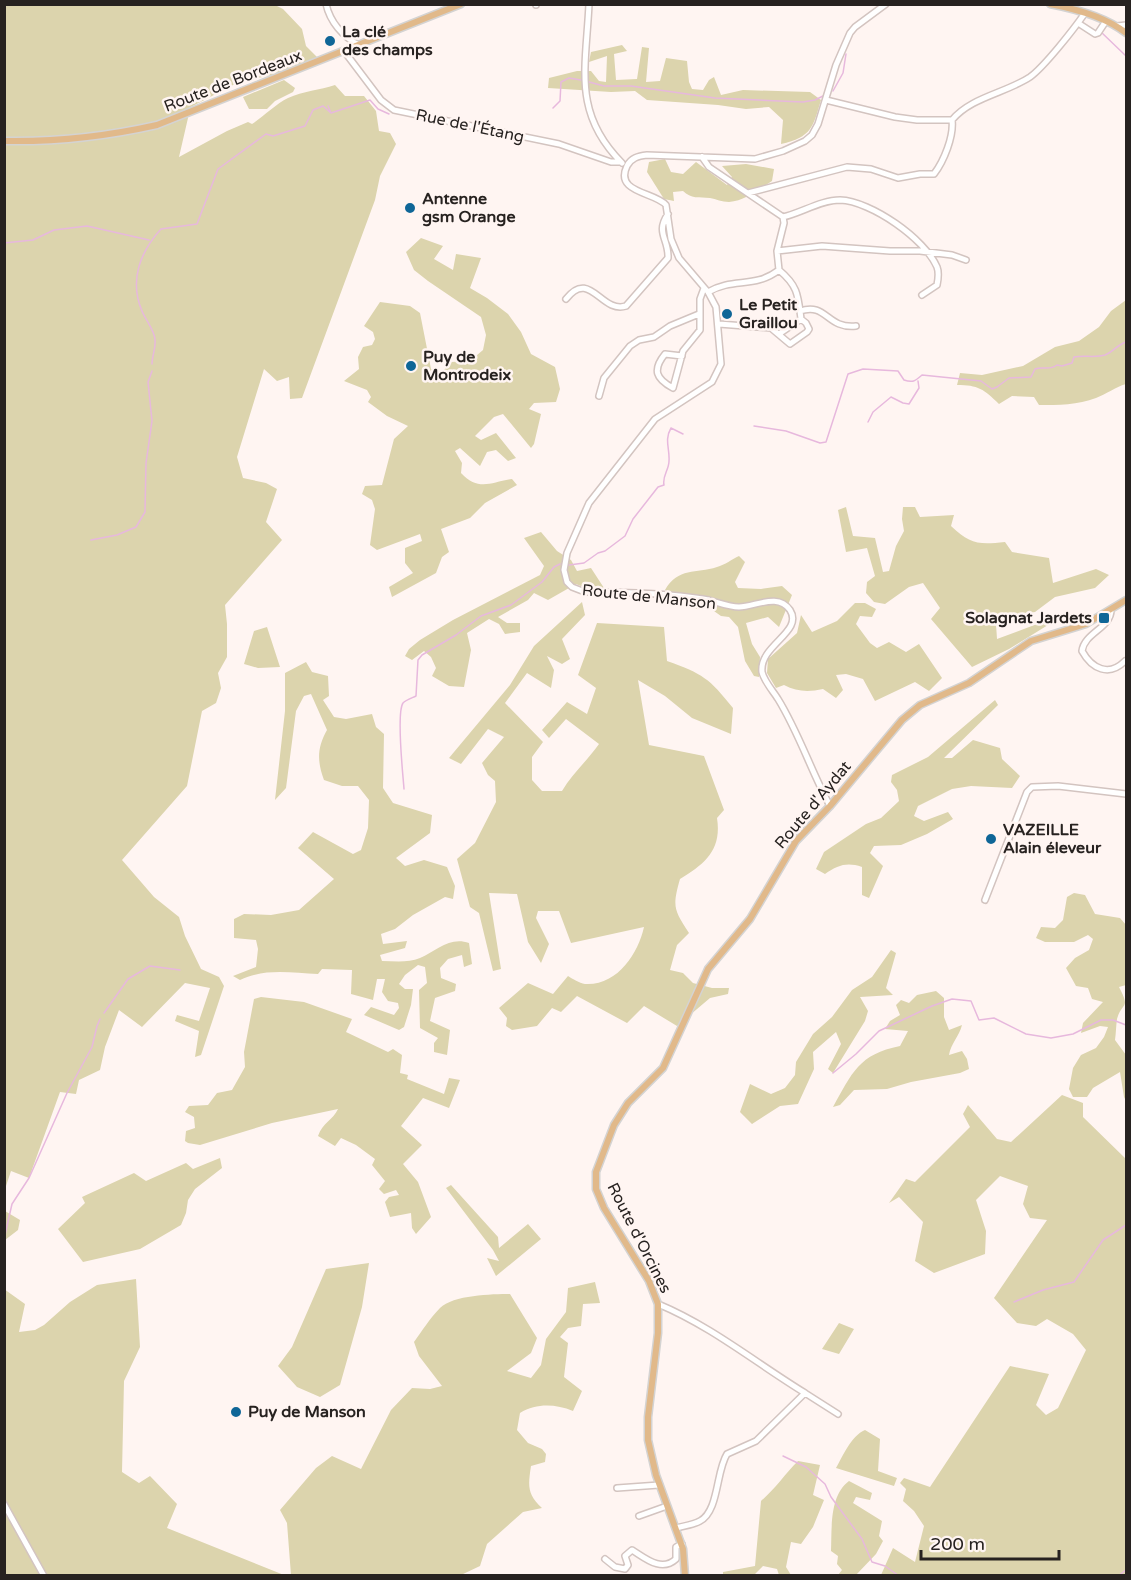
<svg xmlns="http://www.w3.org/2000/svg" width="1131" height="1580" font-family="'Varela Round',sans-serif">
<rect width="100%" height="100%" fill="#fff5f2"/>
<path fill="#dcd4ad" d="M4,5h271l8,4 19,20 4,17 12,12 -41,16 -38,8 -54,28 3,8 -9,39 48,-26 21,-9 4,2c12,-8 24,-20 36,-26 15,-7 32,-8 47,-13l10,11h19l12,15 3,20 11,2 6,11 -16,32 -5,24 -73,198 -12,1 -1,-22 -12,4 -13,-12 -27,88 6,21 23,5 11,6 -11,33 16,18 -57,65 2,19v33l-9,16 3,15 -5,15 -14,8 -15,75 -65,74 32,37 25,20 6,19 16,33 18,8 5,9 -23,69 -6,2 4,-26 -24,-10 2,-6 22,6 11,-33 -25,-5 -43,44 -23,-17 -14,37 -5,23 -21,10 -3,14 -16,-2 -31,86 -18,-7 -6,18z
M622,45l5,6 -13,3 2,26 21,-1 5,-32 7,1 -3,34 14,-1 6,-23 21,3 2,21 3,7 11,1 6,-10 5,-3 7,18 22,-5 67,2 11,8c-8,27 -9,37 -40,44l2,-24 -14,-13 -23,2 -28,-4 -71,-5 -12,-9 -24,1 -63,-4 1,-10 28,-7h14l8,10 7,1 1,-26 -18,6 2,-10z
M284,80l11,8 -2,4 -18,9 -8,8h-18l-6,-12z
M665,159l6,13 12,2 13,-12 31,23 5,-8 -10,-11 24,-2 28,5 -2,12c-14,9 -27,20 -43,21 -7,0 -13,-3 -19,-4 -11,-1 -19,1 -27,-7l-10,1 1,9 -10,-2 -17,-27 2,-10z
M421,238l22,8 -9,13 19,11 3,-16 25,4 -11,30 17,10 21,16 13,18 10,22 24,13 5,22 -4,13 -22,1 -5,6 12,5 -7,30 -3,4 -28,-34 -9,3 -19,19 6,4 15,-7 20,25 -8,3 -12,-11 -9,2 -7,14 -20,-18 -5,3 7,12 -1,10c18,19 30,9 51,6l5,6 -32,18 -15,15 -29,11 8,23 -7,5 -6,16 -44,24 -3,-10 24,-14 -8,-10v-15l17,-7 -2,-7 -43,16 -7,-5 5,-36 -3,-9 -10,-6 3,-8 17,-1 12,-46 14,-13 -21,-10 -19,-14 3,-5 -4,-7 -23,-9 15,-12 -1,-12 5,-10 9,-2 3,-6 -2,-7 -9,-6 16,-24 30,4 10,7 11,56 12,2 8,-9 19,-1 13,-11 3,-15 -5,-18 -53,-36 -14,-11 -8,-18z
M1126,300v84c-11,3 -19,10 -30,14 -18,7 -38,7 -57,7l-5,-8 -22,-1 -13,8c-15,-15 -21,-19 -42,-19l3,-12 22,2 41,-9 32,-19 24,-6 20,-14 12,-16z
M846,507l7,29 22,2 8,34 6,-1 7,-25 8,-15 -2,-12 1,-12h12l5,10 34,-2 -3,11c19,18 27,19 54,16l7,10 37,6 4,25 43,-14 13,6 -14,13 -40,9 -20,15 -19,3 -20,9 1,15 48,-18 3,4 -39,24 -37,18 -41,-48 9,-11 -17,-25 -14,4 -24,17 -11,-2 -8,-9 1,-11 8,-6 -8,-28 -21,4 -8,-42z
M541,532l16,19 14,9 6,11 14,-3 13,20h-18l-10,-4 -28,16 -14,-7 -6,7 -30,17 9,6h13v9l-15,2 -6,-10 -10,-5 -22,14 4,17 -7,37 -15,-1 -17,-10 4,-8 -5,-11 -7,-6 -12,9 -7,-4 4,-7 11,-9 33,-20 87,-45 4,-9 -20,-28z
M739,556l6,6 -10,20 3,6 23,1 21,-3 10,9 -13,32 -11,-10 -22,6 6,21 8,13 -1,20 -5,-1 -9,-15 -7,-34 -9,-10 -8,-1 -10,-7h-19l-27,-19c13,-23 31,-16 52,-23 8,-2 15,-8 22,-11z
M582,602l3,13 -23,24 8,20 -8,5 -15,-8 7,14 -3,18 -24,-15 -22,30 38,39 -11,15v23l10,11h20c10,-17 25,-30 37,-47l-33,-25 -17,19 -7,-8 25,-28 20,12 9,-26 -18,-13 19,-52 67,4 3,34c36,13 42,17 66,47l-2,26 -39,-16 -27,-22 -27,-16 11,65 55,11 20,54 -7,8c5,32 -12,46 -37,61 -8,28 -6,31 9,54l-12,12 -7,25 13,3 10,10 19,5h17l-1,6 -18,4 -33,28 -33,-20 -17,17 -50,-27 -16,16 -9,-4 -15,18 -25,4 -6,-4 1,-8 -8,-10 29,-25 25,11 15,-18c5,3 11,7 17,8 32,2 53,-30 59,-57l-73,16 -12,-32h-21l-2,7 13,26 -8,19 -13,-21 -11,-48 -28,-1 12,76 -8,2 -14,-58 -9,-6 -13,-48 18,-16 21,-41 -1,-21 -7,-6 -6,-12 22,-26 -16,-8 -27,35 -12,-6 61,-73 24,-39z
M855,603h10l11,6 -4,8 -12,-1 -4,8 14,19 7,5 12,-6 17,10 13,-8 23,34 -13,13 -14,-9 -40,19 -12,-22 -17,-5 -10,1 7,15 -7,8 -13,-9c-14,3 -26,3 -39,-4l-8,3 -9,-15 1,-14 29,-26 4,-18 11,17 25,-11z
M267,627l13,40 -22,1 -14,-4 10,-33z
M306,662l6,10 16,4 1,20 -6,4 11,17 12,2 26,-5 4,13 8,7 -1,54 10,15 39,12 -2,18 -34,25 9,8 19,-6 23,7 8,19 -2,13 -8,-2 -32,18 -18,14 -14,5 2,10 24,-3 -2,7 -25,7 2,6c12,0 26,2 38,-3 16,-7 30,-22 49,-15l3,21 -8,3 -2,-12 -14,4 -8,9 1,10 15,6 -1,7 -20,7 -5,23 20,9 -3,25 -13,-3v-9l4,-5 -18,-10 -1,-38 8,-7 -2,-16 -7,-2 -13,10 -6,9 6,5h8l-2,16 -7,22 -5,3 -35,-15 7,-8 23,8 5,-7 -1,-5 -10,-2 -6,-9 3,-13h-8l-4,21 -22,-6 1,-24 -30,-1 -4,5c-27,-1 -53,-6 -78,6l-7,-4 23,-9 2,-18 -2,-9 -22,-2v-19l10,-5 27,1 28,-5 35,-31 -36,-31 15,-16 40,22 8,-4 7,-22 1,-28 -11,-14h-16l-18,-6c-7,-19 -7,-32 3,-50l-16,-36 -7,2 -8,15 -10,77 -11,12 10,-89v-38z
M995,700l3,5 -54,53h8l21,-18 27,8 2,11 18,17 -8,12 -41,-2 -19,3 -34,17 -4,10 10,5 24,-9 5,7 -26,15 -26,11 -27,1 -4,7 13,13 -14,32 -7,-3v-28c-15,-5 -24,-2 -37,7l-9,-5 8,-17 42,-28 15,-6 18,-17 -2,-11 -6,-8 1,-7 36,-18z
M1074,893l11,2 10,19 25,4 6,7v60l-7,2c12,23 3,14 -2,32 -1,7 -1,14 -2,21l11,15v46l-2,-4 -4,-25 -27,16 -6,9h-14l-4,-8 4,-21 8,-13 15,-7 8,-11 4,-10 -8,-1 -19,7 2,-10 20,-21 -11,-3 -4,-11 -12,-2 -10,-18 9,-10 14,-8 4,-11 -5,-4 -14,7h-29l-9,-4 5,-11 14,1 8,-8 4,-23z
M891,950l5,3 -10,35 7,7 -33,2 8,14 -3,10 -32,52 -5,-4 13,-25 -5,-12 -23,20 1,17 -16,35 -18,2 -28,18 -12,-12 10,-28 21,10 14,-6 10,-13 1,-13 17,-28 19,-17 20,-27 20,-13z
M936,991l8,7v19l5,13 13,-5c-3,12 -11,18 -13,30l13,-4 5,8 2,10 -9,4 -49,9 -24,7 -33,1 -14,15 -7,2c19,-34 26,-53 67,-61l8,-15 -23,-2 5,-8 10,-6 -4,-10 5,-5 8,3 8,-8z
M261,997l43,5 48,17 -6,13 42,20 5,-3 9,6 -2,18 8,2 -1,4 37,15 5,-16 11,2 -11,28 -26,-10 -22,28 21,19 -19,19 15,18 13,35 -15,17 -4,-6 -1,-15 -21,4 -5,-15 4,-5 10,-2 -3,-5 -12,4 -5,-5 6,-8 -13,-16 3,-6 -19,-14 -15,-7 -6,8 -17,-10c5,-14 15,-16 20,-27l-66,14 -72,22 -12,-2 -3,-2 1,-10 9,-3 -1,-11 -9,-5 4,-6 19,-1 9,-12 15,-3 13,-23 -1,-15 10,-53z
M1062,1095l21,8v14l43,42v416h-245l12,-27 22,14 9,-36 -10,-15 -11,-10 3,-12 -6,-6 4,-5 26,9 80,-121 39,8 -13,31 10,10 12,-7 28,-58 -13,-16 -26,-15 -11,7 -19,-3 -23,-25 53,-78 -17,-2 -7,-14 5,-18 -28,-10 -24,24 10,31 -1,23 -51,19 -19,-12 8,-39 -24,-25 -10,6 17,-24 9,3 55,-55 -7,-13 5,-9 29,34 14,3z
M220,1158l2,10 -27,21 -7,11 -2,13 -5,12 -41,24 -57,13 -25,-33 27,-26 -3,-6 52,-24 12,8 40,-18 7,6z
M451,1185l47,52 1,11 29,-24 13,15 -45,37 -9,-18 12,3 -6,-11 -47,-62z
M5,1211l15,9 -2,10 -13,10z
M369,1263l-7,44 -22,78 -20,12 -23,-10 -19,-21 14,-19 34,-78z
M136,1279l4,68 -16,34 -2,91 17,11 11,-7 27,28 -10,24 117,47h-279l-1,-286 21,15 -6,28 16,-2 9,-5 26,-23 27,-17z
M595,1282l5,21 -17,1 -2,22 -13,2 -8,9 8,6 -4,34 18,14 -9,20c-18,-7 -36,-8 -53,2l-3,17 11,13 14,6 4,5 -1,8 -14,4c-3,20 -4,28 11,42l-19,4 -36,32 -7,22 -19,9h-170l-4,-52 -7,-13 36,-42 16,-12 29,13 30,-59 21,-22 18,1 12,-3 -23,-30 -5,-14c8,-11 16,-24 26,-34 13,-13 52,-14 70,-14l27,44 -6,15 -24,18 24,7 10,-13 5,-26 20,-27 2,-24z
M839,1323l15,6 -15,25 -17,-5z
M865,1430l15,9 -2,32 19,7 -3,8 -58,-18c7,-12 15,-32 29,-38z
M798,1461l22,4 -7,30 11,5 -11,27 -12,17 -10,-2 -5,25 5,8h-12l-2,-6 -14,-3 -9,9h-31v-3l32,-6 6,-65c14,-12 24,-27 37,-40z
M849,1481l23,12 -2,7 -14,-3 -3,6 29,18 -3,15 4,5 -7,13 -20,21h-18l4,-5 -5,-6 1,-8 -7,-5c1,-22 -2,-55 18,-70z"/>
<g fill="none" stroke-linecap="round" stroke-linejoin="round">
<path stroke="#e7b8dd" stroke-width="1.5" d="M1101,32l25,24
M589,82l15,4h27l84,12 88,4 12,-2 8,-4
M833,91l10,-18 3,-19
M328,106l3,7 39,-13 8,9 11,5
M553,108l7,-7 1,-19 8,-4 12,2
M4,243l29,-3 21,-10 33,-4 62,14
M152,364c0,-8 4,-16 3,-24 0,-9 -10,-21 -13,-29 -13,-30 -2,-59 19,-82l36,-5 21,-55 48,-35 7,2 32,-10 8,-16 10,-4 8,7
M868,422l5,-10 18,-15 12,6 6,1 10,-16 -1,-7
M754,426l32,5 34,12 6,-1 22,-68 15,-5 35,2 6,9c9,3 11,1 18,-5l59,6 11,8 5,-2 12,-9 22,-1 4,-8c8,-3 14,2 22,-4l5,1 10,-3 2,-6c10,-2 22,1 31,-2 8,-3 12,-10 21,-13
M91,540l26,-5 19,-8 9,-15 1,-49 6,-42 -4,-39 4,-11
M569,565l15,-2 14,-10 7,-2 20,-15 8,-17 25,-32 6,-2c-2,-9 5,-15 5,-24 1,-12 -5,-21 2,-33l12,6
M404,789c-1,-15 -8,-76 -1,-86 3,-3 9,-5 13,-7l2,-36 4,-5 34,-20 25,-19 30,-11 31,-23 12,-15 6,-3
M104,1013l24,-34 22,-13 30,4
M833,1073l23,-19 23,-23 53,-25 20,-7 19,2 8,19 15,-2 32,16 25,4 22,-4 28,-14h12l13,5
M4,1239l8,-35 17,-26 38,-85 25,-46 5,-21 3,-7
M1014,1302l29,-12 31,-8 29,-42 23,-15
M783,1456l23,11 19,17 6,13 31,42 10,23 13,4 14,10
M1118,1576l8,-6"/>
<defs>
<path id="minor" d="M326,4c4,18 17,33 33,41
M536,4v1
M589,4c-3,64 -17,109 33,159
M1078,23l17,11 3,-1 8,-12
M1117,26l9,-1
M344,51l37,49 13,10 165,34 52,18h9
M826,100l69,17 22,3h35c19,-23 54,-27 78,-43 14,-10 44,-48 55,-64
M702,157l7,10 74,50 1,6 -7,28 2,19
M748,193l99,-26 24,2 27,9 22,-4h14c10,-13 20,-38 18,-54
M783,217c18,-4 38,-17 57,-17 31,1 85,39 97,67 2,5 1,13 0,18l-15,10
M777,251l45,-5 68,5h30l32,4 14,5
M708,292c26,-15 46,-3 71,-22 19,16 19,25 22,49l-22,15
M566,299c24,-31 35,15 60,7l42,-48c1,-19 -13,-25 0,-44
M800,311c27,-9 26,18 56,15
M719,324l52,4 19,16 17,-12 2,-3 -3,-6 -5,-4
M682,356l-17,-2c-13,16 -9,25 8,34l10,-37 17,-21v-31l4,-11
M599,396l5,-18 26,-32 9,-6 15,-3 16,-11 29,-12
M1111,610c0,18 -27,23 -29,41 10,18 27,26 43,10
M830,806c-19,-35 -31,-73 -52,-107 -5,-8 -14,-18 -16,-27 -3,-27 42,-40 28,-62 -12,-18 -35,-3 -51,-3 -12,0 -24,-6 -36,-8 -36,-6 -81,-7 -118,-7l-13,-5 -5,-5 -3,-12 3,-17 22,-50 66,-84 57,-37 9,-18 -5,-57 -8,-15 -29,-34 -8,-19 -5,-34c-11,-13 -52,-12 -39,-39 4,-8 11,-10 20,-11l108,4 28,-8 22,-10 7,-6 6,-11 18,-59 14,-32 5,-6 31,-23
M985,900l42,-108 5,-5 26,-1 68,8
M658,1304c53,22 98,59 147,89l-49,48 -29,13c-11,17 -8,57 -27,67 -7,4 -17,5 -24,7
M805,1393l33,21
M617,1488l42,-3
M4,1504l40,72
M639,1516l28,-10
M605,1559l10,8 10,2 3,-4 -3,-9 7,-6c12,7 29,23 44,9v-12l6,-3"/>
<path id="major" d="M1050,4c26,5 56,13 76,29
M4,141c52,1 104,-5 153,-16l304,-121
M685,1576l-2,-27 -27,-74 -8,-35v-23l10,-84v-29l-9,-23 -45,-73 -8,-19v-17l18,-47 14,-22 35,-35 45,-99 42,-50 46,-78 34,-35 72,-86 18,-15 49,-22 62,-42 55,-17 40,-24"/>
</defs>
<use href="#minor" stroke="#d3c4c0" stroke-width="8"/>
<use href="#major" stroke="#d4d3d2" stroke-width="9"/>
<use href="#minor" stroke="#fff" stroke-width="5"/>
<use href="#major" stroke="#e1b98a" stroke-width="6"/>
</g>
<g fill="#0f6697" stroke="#fff5f2" stroke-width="2">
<circle cx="330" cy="41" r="6"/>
<circle cx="410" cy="208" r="6"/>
<circle cx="727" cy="314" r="6"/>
<circle cx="411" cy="366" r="6"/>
<rect x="1098" y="612" width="12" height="12" rx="3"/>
<circle cx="991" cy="839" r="6"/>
<circle cx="236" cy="1412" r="6"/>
</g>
<g text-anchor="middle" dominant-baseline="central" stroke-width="5" stroke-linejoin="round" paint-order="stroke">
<g font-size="16" font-weight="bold" fill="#272220" stroke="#fff5f2" text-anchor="start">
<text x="342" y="32">La clé<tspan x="342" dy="18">des champs</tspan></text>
<text x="422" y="199">Antenne<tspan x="422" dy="18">gsm Orange</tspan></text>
<text x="739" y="305">Le Petit<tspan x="739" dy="18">Graillou</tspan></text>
<text x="423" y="357">Puy de<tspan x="423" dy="18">Montrodeix</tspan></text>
<text x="1092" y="618" text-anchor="end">Solagnat Jardets</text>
<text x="1003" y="830">VAZEILLE<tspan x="1003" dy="18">Alain éleveur</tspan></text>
<text x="248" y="1412">Puy de Manson</text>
</g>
<g font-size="16" fill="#272220" stroke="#fff5f2">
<text transform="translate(233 81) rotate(-21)">Route de Bordeaux</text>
<text transform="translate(470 126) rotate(12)">Rue de l'Étang</text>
<text transform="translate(649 597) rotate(6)">Route de Manson</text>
<text transform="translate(813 805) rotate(-50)">Route d'Aydat</text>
<text transform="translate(639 1238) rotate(63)">Route d'Orcines</text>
</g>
</g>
<rect width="1131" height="1580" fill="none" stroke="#272220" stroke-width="12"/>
<path d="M921 1550v9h138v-9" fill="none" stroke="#272220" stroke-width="3"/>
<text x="930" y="1550" font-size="18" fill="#272220" stroke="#fff5f2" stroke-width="4.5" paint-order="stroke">200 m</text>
</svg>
